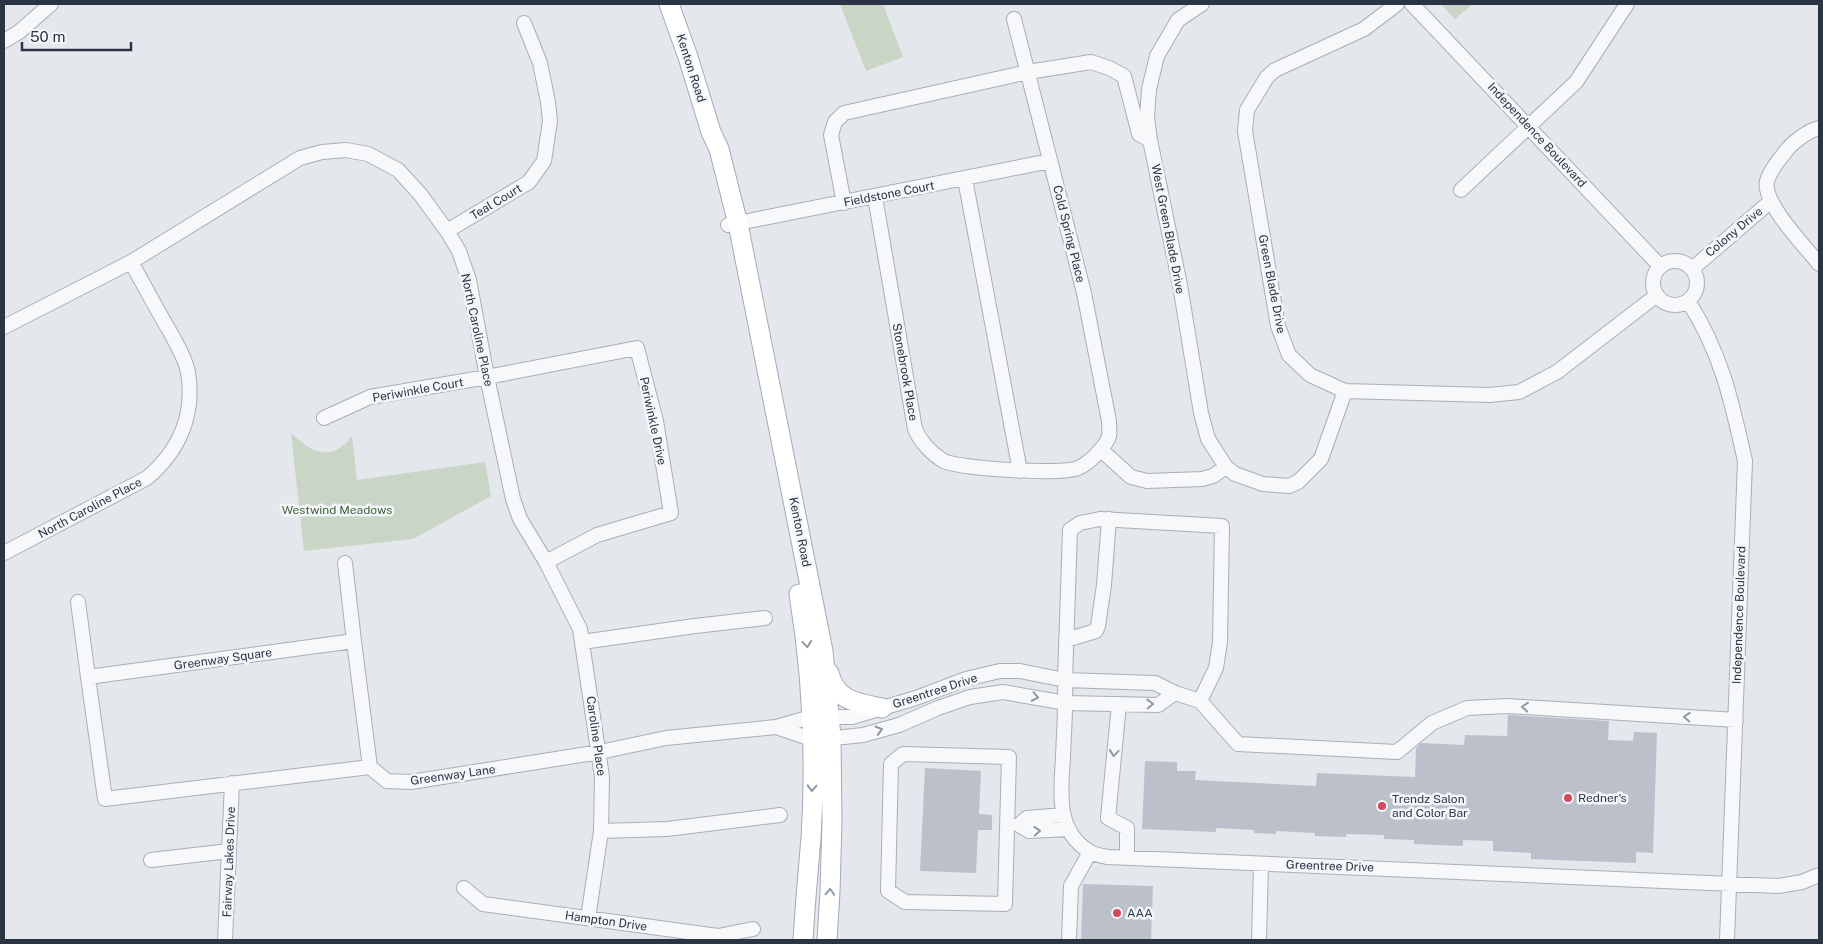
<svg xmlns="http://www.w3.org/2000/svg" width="1823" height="944" font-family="'Public Sans',sans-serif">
<rect width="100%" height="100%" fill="#e4e7ec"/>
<path fill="#c9d6c5" d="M840,4h43l20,53 -37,14z
M1441,4h32l-18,15z
M291,433c21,20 41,30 61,3l5,44 128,-18 6,34 -78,43 -109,12z"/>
<path fill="#bbc0ca" d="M1508,715l101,6 -1,19 25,1 1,-9 23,1 -4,120 -17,-1v11l-105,-4v-6l-38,-2v-10l-30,-1v6l-49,-2v-4l-30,-1v-4l-38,-1v3l-31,-1v-3l-39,-2v3l-22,-1v-3l-38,-2v4l-74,-3 3,-68 32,1v9h19l-1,9 121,6 1,-13 98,4 1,-29 5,-5 43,2 1,-10 42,1z
M925,768l56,3 -2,43 13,1v15h-14l-2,43 -56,-2z
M1083,884l70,2 -2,54h-70z"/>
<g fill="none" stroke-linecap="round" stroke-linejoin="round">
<defs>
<path id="minor" d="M1202,4l-24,16 -21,36 -8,33 -2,29 3,22 30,145 21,128 7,26 18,28 9,7 28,10 26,2 9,-4 23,-23 24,-68
M1397,4l-33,25 -89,41 -8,7 -20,33 -2,21 33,195 11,29 21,20 35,16 144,4 30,-3 38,-20 100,-77
M1412,4l248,262
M4,41l15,-9 32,-28
M1819,128c-12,3 -29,16 -36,27 -6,7 -13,16 -16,26 -5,22 39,66 52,83
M965,179l55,292
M1461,190l115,-108 51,-78
M875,197l40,232c5,12 16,24 27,31 13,9 121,15 136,8 10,-4 28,-21 31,-32 1,-5 0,-11 0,-15l-25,-128 -70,-274
M844,203l-13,-68 4,-13 9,-9 184,-41 63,-10 18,6 15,8 15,58 11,6
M728,225l322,-64
M447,231l82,-49 15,-21 6,-40 -2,-19 -8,-39 -16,-40
M1653 283a22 22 0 1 1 44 0a22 22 0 1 1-44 0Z
M131,262l169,-104 22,-6 24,-2 22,4 30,16 22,24 27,37 12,20 10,29 18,97 26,122 7,20 26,43 34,67 22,148 -1,54 -13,87
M1692,269l79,-68
M1688,301c33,51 44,101 57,160l-18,479
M4,327l127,-65c13,23 25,46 38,68 7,13 16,27 19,42 7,43 -9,79 -41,106l-143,75
M324,418l46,-21 117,-20 150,-29 19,73 15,92 -74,22 -51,27
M1101,450l30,27 16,4 55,-2 11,-3 13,-9
M345,563l9,78
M78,602l10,75
M1066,640l30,-9 2,-5 6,-41 5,-66
M582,642l113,-16 70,-8
M1175,693l25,8
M1119,704l-11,114 19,10v30
M1736,720l-229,-14 -40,2 -35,15 -35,29 -159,-8 -38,-43 16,-33 4,-26 2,-116 -122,-7 -20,4 -10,7 -5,150c1,26 -1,51 -2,77 -2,33 -8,74 26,94 5,4 13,5 19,6l670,29 24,-4 17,-7
M903,754l106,3 -4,147 -100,-2 -17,-11 3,-127z
M370,767l-16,-126 -266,36 17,122 265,-32 17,14 24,1 189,-30 66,-14 110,-11 35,-10h41l64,-19 50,-19 34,-8h20l45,9 90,3 20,10 -17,12 -92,-2 -63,-11 -33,5 -32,11 -39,17 -36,10 -19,2 -33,2 -35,-12
M1063,815l-36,3 -8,7 10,6 40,-2
M601,831l66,-2 113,-14
M151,860l78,-9
M464,888l19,16 235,32 35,-7
M225,940l7,-157
M1069,940l2,-54 19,-34
M1259,940l2,-76"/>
<path id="major" d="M669,4l19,53 23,75 8,17 19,75 85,427 8,86 1,84 -2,71 -3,48
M799,594c13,79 17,164 12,244 -3,34 -6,68 -8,102
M829,673c7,28 28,30 53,35"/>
</defs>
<use href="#minor" stroke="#a9aeb7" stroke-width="16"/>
<use href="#major" stroke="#a3abb8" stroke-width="21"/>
<use href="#minor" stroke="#f7f8fa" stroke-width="14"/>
<use href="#major" stroke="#fff" stroke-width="19"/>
</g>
<defs><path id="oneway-chevron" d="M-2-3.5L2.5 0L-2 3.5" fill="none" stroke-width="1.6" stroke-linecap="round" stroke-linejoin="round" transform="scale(1.25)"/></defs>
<g stroke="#959aa2">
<use href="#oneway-chevron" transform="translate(807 644) rotate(85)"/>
<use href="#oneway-chevron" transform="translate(812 788) rotate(92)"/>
<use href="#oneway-chevron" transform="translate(830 892) rotate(-87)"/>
</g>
<g stroke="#9196a0">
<use href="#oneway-chevron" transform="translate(1035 697) rotate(12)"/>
<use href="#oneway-chevron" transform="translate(1150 704) rotate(-1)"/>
<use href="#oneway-chevron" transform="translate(1525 707) rotate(-176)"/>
<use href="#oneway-chevron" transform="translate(1687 717) rotate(-176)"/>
<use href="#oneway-chevron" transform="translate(879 730) rotate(-16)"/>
<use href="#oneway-chevron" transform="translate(1114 753) rotate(95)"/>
<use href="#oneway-chevron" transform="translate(1037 831) rotate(-3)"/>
</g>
<g fill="#d1495b" stroke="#f4f6f9" stroke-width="2">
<circle cx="1568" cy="798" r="5"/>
<circle cx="1382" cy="806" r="5"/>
<circle cx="1117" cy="913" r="5"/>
</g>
<g text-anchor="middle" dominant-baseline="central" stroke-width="5" stroke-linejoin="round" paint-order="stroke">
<g font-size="12" fill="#2b3445" stroke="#f4f6f9">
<text transform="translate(691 68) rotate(72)">Kenton Road</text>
<text transform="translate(1537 135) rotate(47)">Independence Boulevard</text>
<text transform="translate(889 194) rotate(-11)">Fieldstone Court</text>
<text transform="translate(496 202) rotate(-31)">Teal Court</text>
<text transform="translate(1168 229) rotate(79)">West Green Blade Drive</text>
<text transform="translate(1734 232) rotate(-40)">Colony Drive</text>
<text transform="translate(1069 234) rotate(76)">Cold Spring Place</text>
<text transform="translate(1272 284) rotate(79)">Green Blade Drive</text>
<text transform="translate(477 330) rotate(78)">North Caroline Place</text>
<text transform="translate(905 372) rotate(80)">Stonebrook Place</text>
<text transform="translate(418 390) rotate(-10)">Periwinkle Court</text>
<text transform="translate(653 421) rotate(78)">Periwinkle Drive</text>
<text transform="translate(90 508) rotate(-28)">North Caroline Place</text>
<text transform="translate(800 532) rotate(79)">Kenton Road</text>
<text transform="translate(1739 615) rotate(-88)">Independence Boulevard</text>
<text transform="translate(223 659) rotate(-8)">Greenway Square</text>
<text transform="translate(935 691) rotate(-18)">Greentree Drive</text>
<text transform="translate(596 736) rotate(82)">Caroline Place</text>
<text transform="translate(453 775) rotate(-8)">Greenway Lane</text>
<text transform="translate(229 862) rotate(-88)">Fairway Lakes Drive</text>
<text transform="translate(1330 866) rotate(2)">Greentree Drive</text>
<text transform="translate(606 921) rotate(8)">Hampton Drive</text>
</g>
<g font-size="12" fill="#3f6138" stroke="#f4f6f9">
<text x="337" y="510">Westwind Meadows</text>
</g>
<g font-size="12" fill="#2b3445" stroke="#f4f6f9" text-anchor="start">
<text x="1578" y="798">Redner's</text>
<text x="1392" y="799">Trendz Salon<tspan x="1392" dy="14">and Color Bar</tspan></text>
<text x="1127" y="913">AAA</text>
</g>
</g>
<rect width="1823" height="944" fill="none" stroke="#2b3445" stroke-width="10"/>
<path d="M22 42v8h109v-8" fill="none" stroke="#2b3445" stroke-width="2.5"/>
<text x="30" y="42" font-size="15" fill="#2b3445" stroke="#f4f6f9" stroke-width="4" paint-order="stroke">50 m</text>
</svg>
